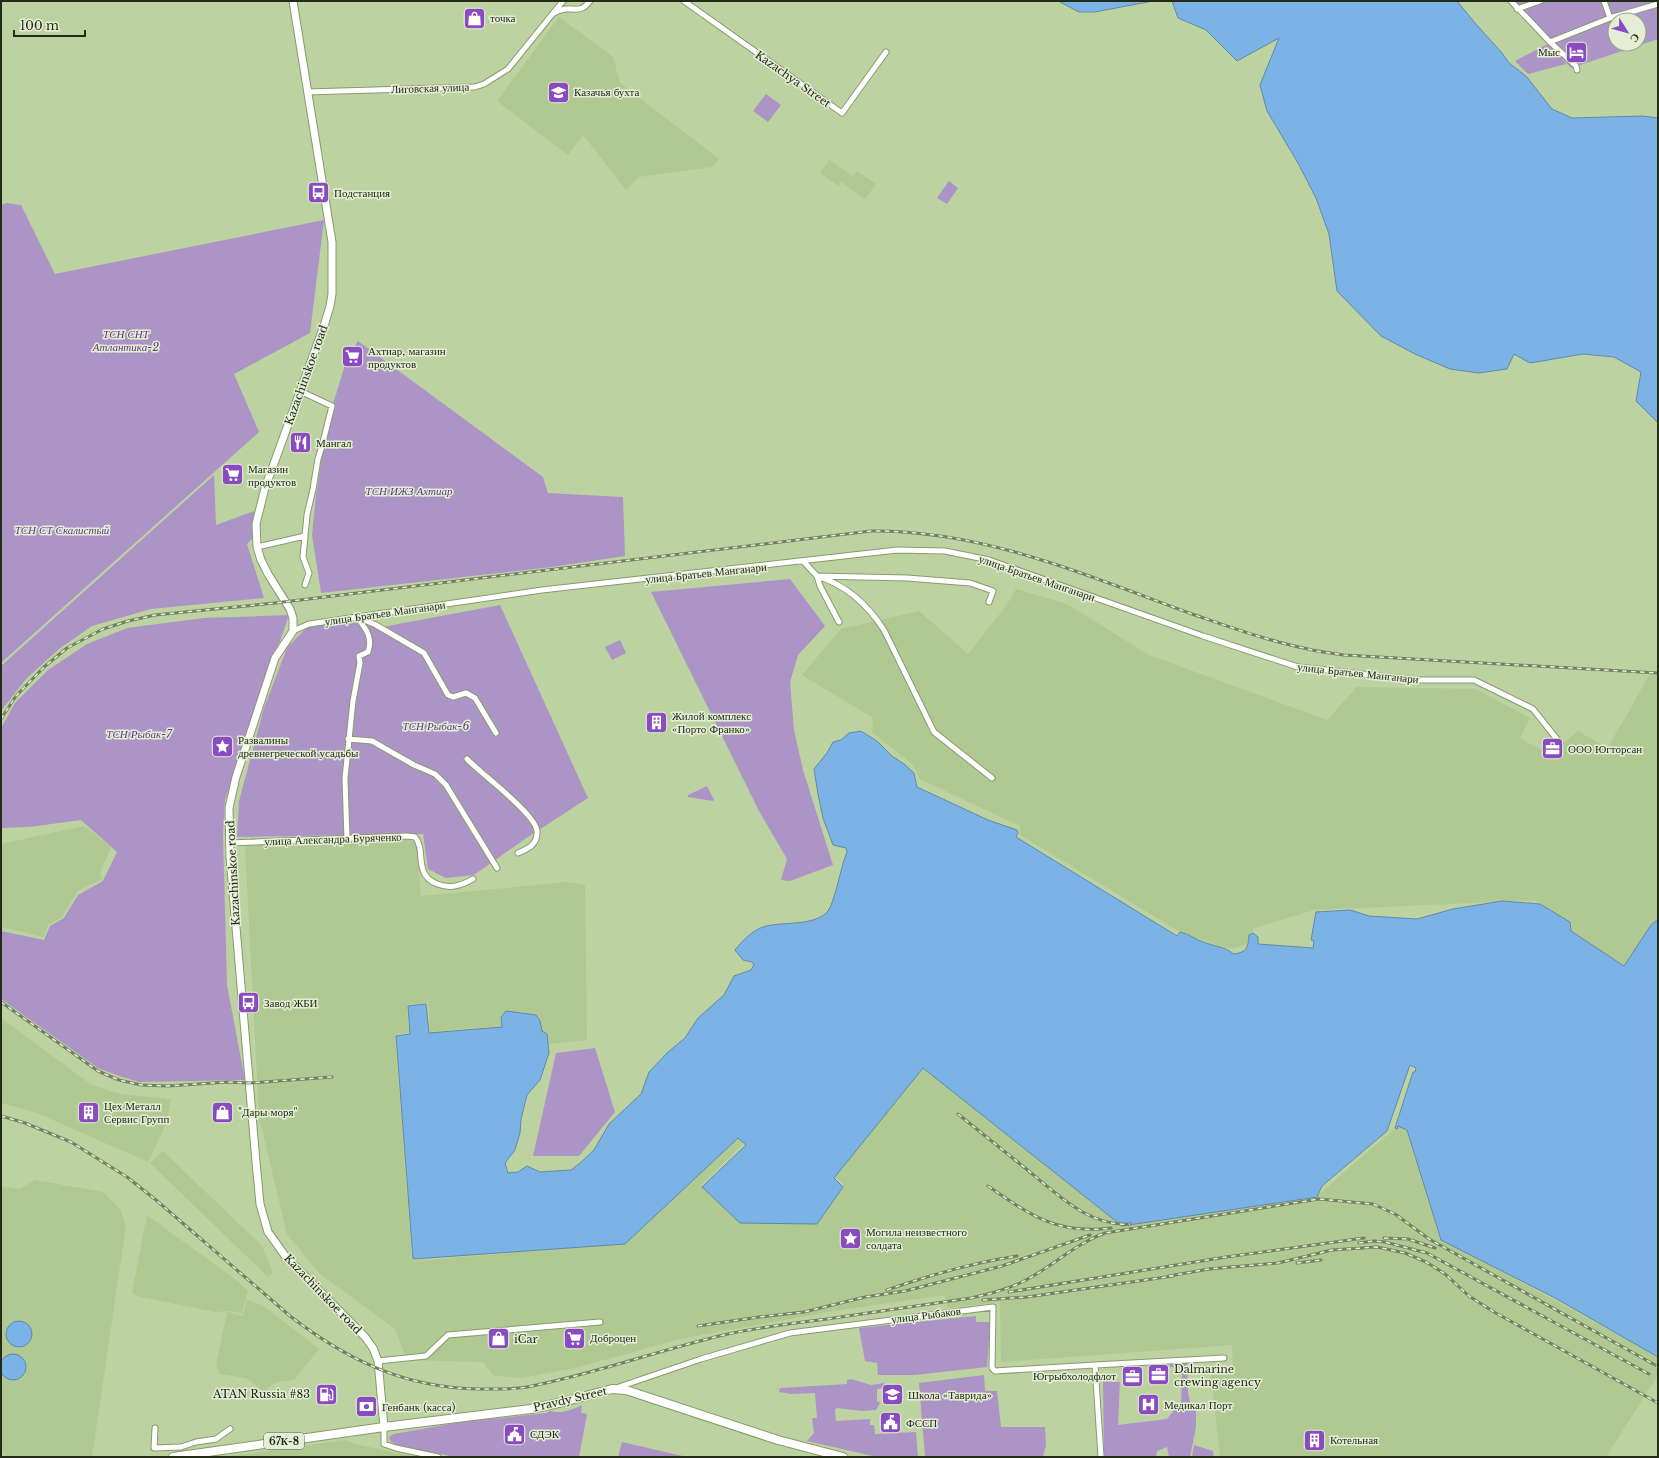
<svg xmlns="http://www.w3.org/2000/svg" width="1659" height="1458" font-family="'Libre Baskerville',serif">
<rect width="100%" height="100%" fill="#bdd2a1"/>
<path fill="#b0c891" d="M559,17l54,40 7,26 99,76 -7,8 -73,10 -13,13 -43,-55 -15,20 -71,-54z
M829,160l24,16 4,-5 19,13 -11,15 -24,-17 -3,4 -18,-13z
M1016,589l51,15 82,51 178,65 30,-33 119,2 54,29 -10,20 30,17 28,-24 29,17 20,-33 24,-44 7,1v245l-6,6 -28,43 -53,-35v-7l-36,-24 -221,10 -60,18 -8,17 -18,4 -48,-17 -160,-97v-9l-100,-47 -8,-15 -40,-32 1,-14 -71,-43 39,-46 78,-18 49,43 34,-43 10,-14z
M84,826l27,21 -11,26 2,6 -24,12 -16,26 -14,8 -4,12 -43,-10v-83z
M412,837l5,7 4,52 146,-14 18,3 2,155 -39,4 -1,-10 -5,-3 -2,-10 -19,-9 -15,-1 -6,5 1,10 -71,6 -2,-29 -21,2 2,28 -14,2 17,226 89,-7 145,-29 91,-88 6,7 -42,41 33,33 82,4 28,-38 -10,-8 89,-110 197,159 189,-26 8,-3 82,-71 7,4 33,108 219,120v18l-52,82h-386l-9,-84 22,-2 -1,-26 -231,17 -1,-60 -53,6 -2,-13 -111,16 -154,28 -105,29 -55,10 -27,-3 -10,-13 -76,-2 -12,-31 -75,-55 -33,-40 -28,-117 -14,-271z
M1,1018l91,67 28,9 51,5 -4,23 -19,40 -111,-49 -36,-10z
M163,1151l99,95 11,27 -5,4 -118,-114z
M35,1180l68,12 17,17 6,16 -34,232h-85l-6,-7v-264l19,3z
M147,1215l85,62 16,14 -6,22 -14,-2 -13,1 -79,-16 -4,-3z
M247,1300l15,5 57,44 -25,31 -17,2 -14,9 -17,-13 -26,-4 -4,-8 11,-54 16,4z
M345,1440l9,4 63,13h-192z"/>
<path fill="#ad94c6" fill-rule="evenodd" d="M1510,1h148v38l-87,29 -9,-10 4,6 -38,10 -13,-13 33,-17zM1615,20h24v24h-24z
M766,94l15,11 -13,17 -15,-11z
M949,181l9,7 -11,16 -10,-6z
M7,203l14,2 34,69 269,-54 -14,113 -76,41 25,58 -258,231v-458z
M358,341l185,136 5,16 75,4 2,59 -73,11 -231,26 -9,-58 4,-40 11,-71 20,-66z
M214,475l2,50 38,-14v26l-7,7 17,54 -113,11 -59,17 -33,23 -33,30 -25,32v-45z
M790,579l35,47 -27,29 -8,27 4,48 9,40 30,95 -43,16 -9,-1 6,-21 -28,-48 -108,-219z
M500,605l88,193 -63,41 -51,36 -28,3 -18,-9 -5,-35 -186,3 2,-36 25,-93 23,-60 20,-21 43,-6 27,7z
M289,615l-64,185 -2,34 4,151 18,95 -106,2 -20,-6 -21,-8 -97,-69v-68l43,9 6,-14 14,-8 14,-23 25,-14 14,-29 -36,-32 -52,7 -28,1v-100l14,-25 33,-33 39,-26 40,-16 77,-10z
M620,640l6,13 -14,7 -7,-13z
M707,786l7,14 -1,1 -25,-4v-2z
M595,1048l20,64 -36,44h-46l23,-103z
M976,1316v6h14l-3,45 -72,8h-37l-1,-12 -12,-2 -6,-33z
M1187,1361l1,31 3,15 5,2v18l-6,30h-21l-2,-10 -10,4 -1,6h-52l-1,-76 17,1 -2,43 49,-6 8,-10h6l1,-42h-12v-5z
M984,1375l1,16h12l4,36h44l1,18 -3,12h-118l-6,-74z
M851,1379l20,6 13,-2 1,5 -8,1v12l3,2 -4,7 -14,1 -25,-3 -2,2 1,11 34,-2v6h4l1,9 41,-2 2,25h-41l-70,-16 7,-8 -2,-15h5l-2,-25 -24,1 -12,-2 1,-4 67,-4v-4z
M582,1405l-1,8 6,1 -8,43h-124l-55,-11 -9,-4 -2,-5 5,-3 83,-15h16l53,-6 4,-2c11,3 22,-1 32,-6z
M622,1442l65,15h-69z
M1194,1445l19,6 1,6h-22z"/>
<path fill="#7cb3e6" stroke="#618aa8" d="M1058,1h95l-58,11h-16z
M1172,1h285l18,22 27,30 7,10 17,13 26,33 20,9 71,-2 15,2v305l-22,-22 5,-29 -27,-15 -31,-3 -53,9 -16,-9 -7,15 -28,4 -29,-4 -35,-15 -34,-18 -44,-45 -8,-57 -13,-36 -18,-35 -31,-52 -7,-26 19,-47 -42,23 -31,-31 -28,-12z
M861,731l16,10 15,15 12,8 10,9 3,14 71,33 29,10 1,3 -2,4 161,99 3,-4c9,2 15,7 23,10 11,4 22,5 31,12 13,-2 14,-6 15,-19l4,-2 5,4v7l55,4 1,-7 -3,-1 5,-28 34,-2 19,6 48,3 36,-10 49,-8 38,3 30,18 1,9 53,35 27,-41 7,-6v438l-103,-59 -114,-58 -34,-110 -9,-4 -1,3 -2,-1 18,-56h2l1,-4 -6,-3 -23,66 -65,55 -5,11 -195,29 -199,-158 -89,110 9,9 -26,37 -77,-1 -38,-36 44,-42 -8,-7 -113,106 -212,15 -17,-223 14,-2 -2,-28 18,-2 3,29 73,-6 -1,-10 5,-6 30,4 4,6 2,10 5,3 2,19 -9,27 -13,15 -6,24 -1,14 -5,17 -10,13 3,10 10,-1 9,-6 13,6 31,-2 8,-6 15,-14 15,-26 32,-30 8,-22 19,-20 17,-14 13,-20 26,-23 10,-19 17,-6 3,-5 -2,-3 -9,-2 -8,-10c7,-9 18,-20 28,-23 18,-6 52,0 65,-16 7,-10 13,-45 19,-59l-1,-4 -13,-3 -10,-27 -5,-24 -4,-25 13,-16 6,-11 8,-2 8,-7z
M6 1334a13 13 0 1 1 26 0a13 13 0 1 1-26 0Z
M0 1367a13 13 0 1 1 26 0a13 13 0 1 1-26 0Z"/>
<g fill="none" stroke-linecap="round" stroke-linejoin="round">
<defs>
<path id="street" d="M684,1l158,112 44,-61
M1511,1l39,41 26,24 1,4
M1604,1l6,17
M1517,9l23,-8
M554,13c4,-2 9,-4 13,-4 12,0 15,2 23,-8
M1550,42l60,-24 48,-14
M307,92l168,-5 9,-3 24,-15 55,-68
M300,391l32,15 -10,40 -4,13 -5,30 -6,26 -4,42 6,16 -4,12
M257,547l48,-11
M804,562l13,14 90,2 63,5 23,8 -4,11
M817,576c29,9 51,29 67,54l50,102 58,46
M817,576l3,10 19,36
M358,617l18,8 48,28 24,42 5,2 13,-4 9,5 21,35
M293,631l16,-7 233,-34 355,-40 48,1 44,9 214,76 95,31 118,13h58l59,29 27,34
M348,739l24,2 42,24 21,9 11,11 51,83
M467,759c14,15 68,54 70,72 1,13 -9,18 -19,22
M347,839l-2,-61 8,-77 7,-38 -1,-7 9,-4c5,-15 -2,-23 -11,-35
M229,843l178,-7 8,1c8,10 4,22 8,33 4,14 24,19 36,15 5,-1 10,-4 14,-6
M378,1361l48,-5 22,-21 152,-13
M1095,1365l129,-7
M616,1388l85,-29 89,-26 203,-26 -1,61 3,3 100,-6 6,92
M384,1427v17l12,4 42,9
M155,1428l-1,20 27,-1 15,-5 20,-3 14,-10"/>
<path id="secondary" d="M293,1l39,241v52l-2,12 -6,20 -59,162 -9,36 1,23 4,13 7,14 22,35 3,9v13l-18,27 -39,119 -7,31 1,49 26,305 4,42 8,28 18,25 79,80 8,11 5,13 6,66"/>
<path id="primary" d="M173,1457l211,-30 147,-18 32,-7 49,-13 14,1 152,50 65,17"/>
</defs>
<use href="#street" stroke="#889b6d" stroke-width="7"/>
<use href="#secondary" stroke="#889b6d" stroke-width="9"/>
<use href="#primary" stroke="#889b6d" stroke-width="10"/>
<use href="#street" stroke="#fff" stroke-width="5"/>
<use href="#secondary" stroke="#fff" stroke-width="7"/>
<use href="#primary" stroke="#fff" stroke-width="8"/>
<defs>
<path id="rail" d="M1,719l15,-23 28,-29 23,-19 36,-19 25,-8 27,-6 120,-12 596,-72c113,-1 217,45 321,83 38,13 76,27 116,35 11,3 24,4 36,6l314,18
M1,1002l97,69 21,9 22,5 27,1 59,-4 22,1 83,-6
M958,1114c22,18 45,36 67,54 30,24 63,59 105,56
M1,1116l24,7 46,19 56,35 29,23 134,116c57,44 115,72 189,73 17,0 36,1 53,-3 66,-13 130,-37 196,-52 33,-7 66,-11 99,-15 48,-7 96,-14 144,-21 18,-4 35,-8 51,-16 29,-14 51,-37 83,-49l214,-34 54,5 22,10 34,25 226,126
M988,1186c42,29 69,49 123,42
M1384,1238l24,1 27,9
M1359,1243l15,-2 11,1 42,11 222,121
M1297,1263l24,-3
M1169,1276l40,-7 69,-6 54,-13 45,-3 28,6 21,9 19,12 24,22 25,16 164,91
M887,1290c43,-15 85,-27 130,-34
M1009,1292l217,-35 138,-19
M983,1300l44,-3 146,-21
M698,1326l61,-9 45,-5 61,-15 40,-6 97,-25 88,-31"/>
</defs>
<use href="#rail" stroke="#72815f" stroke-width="3"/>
<use href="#rail" stroke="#e3eed5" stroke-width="1.5" stroke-dasharray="4.5" stroke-linecap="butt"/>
</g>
<defs>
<symbol id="shop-square" viewBox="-11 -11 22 22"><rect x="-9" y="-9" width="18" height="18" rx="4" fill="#8b4bc0" stroke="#e3eed5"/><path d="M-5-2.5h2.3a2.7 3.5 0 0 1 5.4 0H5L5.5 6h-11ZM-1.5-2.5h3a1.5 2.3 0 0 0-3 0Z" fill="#fff"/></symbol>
<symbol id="hotel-square" viewBox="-11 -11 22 22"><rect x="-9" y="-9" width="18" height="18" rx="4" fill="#8b4bc0" stroke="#e3eed5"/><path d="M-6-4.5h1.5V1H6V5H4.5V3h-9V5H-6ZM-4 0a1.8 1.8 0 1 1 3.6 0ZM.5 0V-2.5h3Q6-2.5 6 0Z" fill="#fff"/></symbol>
<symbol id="school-square" viewBox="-11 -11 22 22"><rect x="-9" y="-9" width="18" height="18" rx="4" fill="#8b4bc0" stroke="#e3eed5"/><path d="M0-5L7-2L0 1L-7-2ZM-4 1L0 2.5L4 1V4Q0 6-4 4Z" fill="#fff"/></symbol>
<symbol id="bus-square" viewBox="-11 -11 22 22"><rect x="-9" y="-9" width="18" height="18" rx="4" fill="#8b4bc0" stroke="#e3eed5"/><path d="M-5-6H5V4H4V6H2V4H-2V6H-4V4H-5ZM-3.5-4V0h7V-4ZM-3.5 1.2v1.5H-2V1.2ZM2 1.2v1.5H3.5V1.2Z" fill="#fff"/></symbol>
<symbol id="supermarket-square" viewBox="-11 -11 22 22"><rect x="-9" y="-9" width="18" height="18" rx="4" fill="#8b4bc0" stroke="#e3eed5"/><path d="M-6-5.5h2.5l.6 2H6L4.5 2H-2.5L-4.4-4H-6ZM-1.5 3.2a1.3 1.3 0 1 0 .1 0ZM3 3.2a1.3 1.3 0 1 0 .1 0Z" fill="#fff"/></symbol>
<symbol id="restaurant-square" viewBox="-11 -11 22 22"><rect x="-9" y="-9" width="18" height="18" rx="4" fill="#8b4bc0" stroke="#e3eed5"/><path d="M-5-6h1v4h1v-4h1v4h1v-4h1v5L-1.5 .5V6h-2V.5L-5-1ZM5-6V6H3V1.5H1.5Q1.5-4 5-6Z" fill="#fff"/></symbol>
<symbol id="building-square" viewBox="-11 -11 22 22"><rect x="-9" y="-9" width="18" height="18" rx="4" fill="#8b4bc0" stroke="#e3eed5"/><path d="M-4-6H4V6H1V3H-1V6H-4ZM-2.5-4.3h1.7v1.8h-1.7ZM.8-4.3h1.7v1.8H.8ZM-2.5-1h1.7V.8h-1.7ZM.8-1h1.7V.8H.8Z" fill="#fff"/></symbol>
<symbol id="sight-square" viewBox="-11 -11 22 22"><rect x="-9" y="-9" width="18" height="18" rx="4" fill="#8b4bc0" stroke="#e3eed5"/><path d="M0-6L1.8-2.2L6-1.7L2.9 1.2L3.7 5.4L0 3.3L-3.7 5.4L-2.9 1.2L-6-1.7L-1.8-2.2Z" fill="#fff"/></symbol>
<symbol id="office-square" viewBox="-11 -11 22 22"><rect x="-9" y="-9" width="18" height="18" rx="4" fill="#8b4bc0" stroke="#e3eed5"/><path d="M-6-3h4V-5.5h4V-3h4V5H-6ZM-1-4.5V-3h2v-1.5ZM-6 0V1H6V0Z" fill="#fff"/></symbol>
<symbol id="fuel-square" viewBox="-11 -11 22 22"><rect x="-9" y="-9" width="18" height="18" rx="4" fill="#8b4bc0" stroke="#e3eed5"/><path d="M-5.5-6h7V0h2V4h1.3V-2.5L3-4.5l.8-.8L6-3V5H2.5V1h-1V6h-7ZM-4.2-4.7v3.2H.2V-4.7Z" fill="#fff"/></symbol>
<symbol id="hospital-square" viewBox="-11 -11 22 22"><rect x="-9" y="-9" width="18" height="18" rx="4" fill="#8b4bc0" stroke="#e3eed5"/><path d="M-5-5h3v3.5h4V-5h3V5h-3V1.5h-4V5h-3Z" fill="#fff"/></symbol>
<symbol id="bank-square" viewBox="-11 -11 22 22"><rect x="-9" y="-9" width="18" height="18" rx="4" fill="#8b4bc0" stroke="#e3eed5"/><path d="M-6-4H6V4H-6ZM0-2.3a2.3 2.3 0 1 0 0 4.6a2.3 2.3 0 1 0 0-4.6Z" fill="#fff"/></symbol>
<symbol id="civic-square" viewBox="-11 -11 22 22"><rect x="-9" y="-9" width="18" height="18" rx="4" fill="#8b4bc0" stroke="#e3eed5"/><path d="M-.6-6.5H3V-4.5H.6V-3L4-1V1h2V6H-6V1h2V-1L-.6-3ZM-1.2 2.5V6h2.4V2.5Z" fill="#fff"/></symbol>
</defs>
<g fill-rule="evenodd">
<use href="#shop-square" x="462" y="6" width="25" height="25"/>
<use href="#hotel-square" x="1564" y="40" width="25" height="25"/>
<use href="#school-square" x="546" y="80" width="25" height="25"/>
<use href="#bus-square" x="306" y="180" width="25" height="25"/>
<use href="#supermarket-square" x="340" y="344" width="25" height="25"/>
<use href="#restaurant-square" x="288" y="430" width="25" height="25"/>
<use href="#supermarket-square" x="220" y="462" width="25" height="25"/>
<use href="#building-square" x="644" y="710" width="25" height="25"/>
<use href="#sight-square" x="210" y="734" width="25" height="25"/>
<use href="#office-square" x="1540" y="736" width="25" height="25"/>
<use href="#bus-square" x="236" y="990" width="25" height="25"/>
<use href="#building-square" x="76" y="1100" width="25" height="25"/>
<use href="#shop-square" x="210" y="1100" width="25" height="25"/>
<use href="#sight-square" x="838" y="1226" width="25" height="25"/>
<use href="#supermarket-square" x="562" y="1326" width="25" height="25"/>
<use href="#shop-square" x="486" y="1326" width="25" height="25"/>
<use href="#office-square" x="1146" y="1362" width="25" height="25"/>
<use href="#office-square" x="1120" y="1364" width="25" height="25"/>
<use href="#fuel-square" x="314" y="1382" width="25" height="25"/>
<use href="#school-square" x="880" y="1382" width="25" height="25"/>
<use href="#hospital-square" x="1136" y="1392" width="25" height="25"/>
<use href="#bank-square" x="354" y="1394" width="25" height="25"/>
<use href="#civic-square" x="878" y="1410" width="25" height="25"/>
<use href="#civic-square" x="502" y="1422" width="25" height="25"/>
<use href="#building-square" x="1302" y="1428" width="25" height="25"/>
</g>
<g text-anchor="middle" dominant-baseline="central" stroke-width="3" stroke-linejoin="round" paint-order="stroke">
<rect fill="#e3eed5" stroke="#5d6551" stroke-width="1" x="264" y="1433" width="40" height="16" rx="3"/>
<g font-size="10" font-weight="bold" fill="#232a18">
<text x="284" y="1441">67К-8</text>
</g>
<g font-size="11" fill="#232a18" stroke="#e3eed5" text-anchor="start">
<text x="490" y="18">точка</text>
<text x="1560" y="52" text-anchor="end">Мыс</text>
<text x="574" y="92">Казачья бухта</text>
<text x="334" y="193">Подстанция</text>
<text x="368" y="351">Ахтиар, магазин<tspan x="368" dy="13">продуктов</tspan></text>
<text x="316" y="443">Мангал</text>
<text x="248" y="469">Магазин<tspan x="248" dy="13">продуктов</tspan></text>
<text x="672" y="716">Жилой комплекс<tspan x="672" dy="13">«Порто Франко»</tspan></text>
<text x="238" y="740">Развалины<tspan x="238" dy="13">древнегреческой усадьбы</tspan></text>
<text x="1568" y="749">ООО Югторсан</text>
<text x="264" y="1003">Завод ЖБИ</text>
<text x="104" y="1106">Цех Металл<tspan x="104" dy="13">Сервис Групп</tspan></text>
<text x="238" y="1112">"Дары моря"</text>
<text x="866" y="1232">Могила неизвестного<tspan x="866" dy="13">солдата</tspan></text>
<text x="590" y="1338">Доброцен</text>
<text x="514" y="1339">iCar</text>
<text x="1174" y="1369">Dalmarine<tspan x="1174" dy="13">crewing agency</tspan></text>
<text x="1116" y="1376" text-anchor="end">Югрыбхолодфлот</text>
<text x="310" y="1394" text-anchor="end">ATAN Russia #83</text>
<text x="908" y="1395">Школа «Таврида»</text>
<text x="1164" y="1405">Медикал Порт</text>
<text x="382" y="1407">Генбанк (касса)</text>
<text x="906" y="1423">ФССП</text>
<text x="530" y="1434">СДЭК</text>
<text x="1330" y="1440">Котельная</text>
</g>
<g font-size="11" fill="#232a18" stroke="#e3eed5">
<text transform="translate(793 79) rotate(35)">Kazachya Street</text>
<text transform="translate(430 88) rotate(-2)">Лиговская улица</text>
<text transform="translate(306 375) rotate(-70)">Kazachinskoe road</text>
<text transform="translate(706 573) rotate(-6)">улица Братьев Манганари</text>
<text transform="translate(1037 578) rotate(19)">улица Братьев Манганари</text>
<text transform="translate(385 613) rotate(-8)">улица Братьев Манганари</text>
<text transform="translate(1358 673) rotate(6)">улица Братьев Манганари</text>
<text transform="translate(333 839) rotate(-2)">улица Александра Буряченко</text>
<text transform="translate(233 873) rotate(-93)">Kazachinskoe road</text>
<text transform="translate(323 1294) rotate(46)">Kazachinskoe road</text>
<text transform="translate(926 1315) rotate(-7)">улица Рыбаков</text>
<text transform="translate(570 1399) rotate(-13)">Pravdy Street</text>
</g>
<g font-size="11" font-style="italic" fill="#603882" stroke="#e3eed5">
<text x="126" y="334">ТСН СНТ<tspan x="126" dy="13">Атлантика-2</tspan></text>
<text x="409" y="491">ТСН ИЖЗ Ахтиар</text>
<text x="62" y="530">ТСН СТ Скалистый</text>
<text x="436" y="726">ТСН Рыбак-6</text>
<text x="139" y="734">ТСН Рыбак-7</text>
</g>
</g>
<rect width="1659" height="1458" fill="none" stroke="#232a18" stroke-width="4"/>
<g transform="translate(1627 32) rotate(127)"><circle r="19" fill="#e3eed5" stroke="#96a089"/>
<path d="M0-3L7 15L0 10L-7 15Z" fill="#8b4bc0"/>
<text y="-6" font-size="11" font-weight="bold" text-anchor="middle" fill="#232a18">С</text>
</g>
<path d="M14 30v6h71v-6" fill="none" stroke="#232a18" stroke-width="2"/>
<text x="20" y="30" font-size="12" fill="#232a18" stroke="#e3eed5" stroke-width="3" paint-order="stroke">100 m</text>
</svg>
